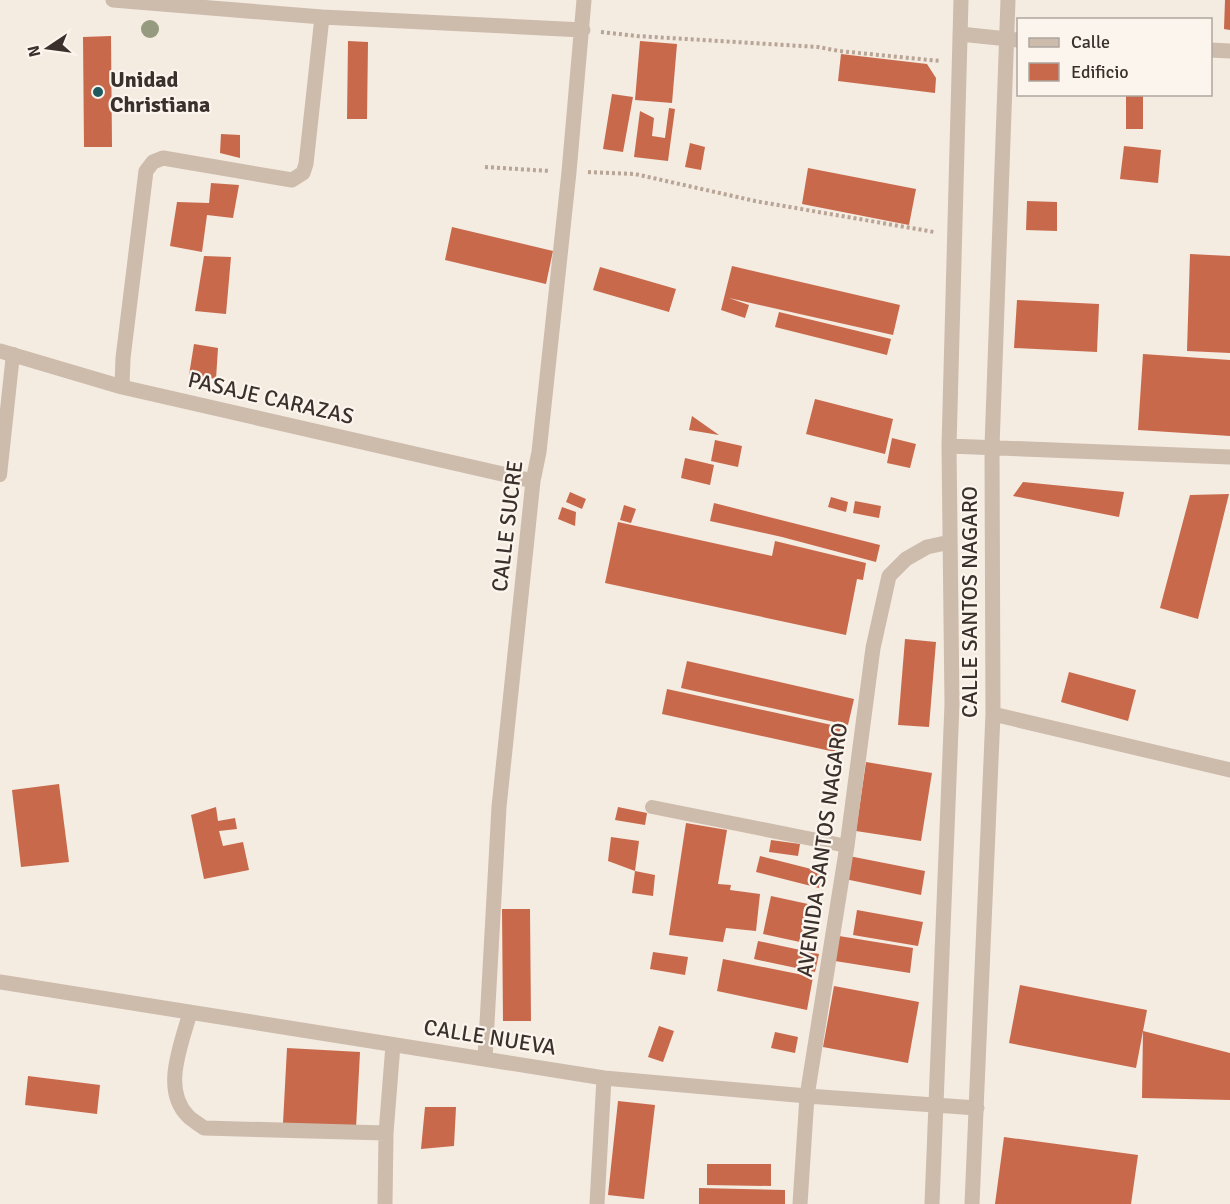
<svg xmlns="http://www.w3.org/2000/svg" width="1230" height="1204" font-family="Signika,sans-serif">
<rect width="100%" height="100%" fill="#f4ebe1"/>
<path fill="#c8694b" d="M1225,0h5v30l-6,-1z
M111,36l1,111h-28l-1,-110z
M348,41l20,1 -1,77h-20z
M640,41l37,3 -5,59 -37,-3z
M841,54l86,10 9,14 -1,15 -97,-12z
M612,94l21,3 -10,55 -20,-3z
M1126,95h17v34h-17z
M669,108l6,1 -7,52 -34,-4 6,-46 14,7 -2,18 13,2z
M221,134l19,1v23l-20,-5z
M690,143l15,4 -4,23 -16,-3z
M1124,146l37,4 -3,33 -38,-4z
M808,168l108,21 -7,36 -107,-21z
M211,183l28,2 -6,33 -26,-3 -5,37 -32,-6 7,-44 32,1z
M1027,201l30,1v29l-31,-1z
M452,227l101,24 -7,33 -101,-24z
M1190,254l40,2v97l-43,-2z
M204,256l27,1 -5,57 -31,-3z
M732,266l168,39 -7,30 -164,-37 20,7 -4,13 -24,-8z
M600,267l76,22 -7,23 -76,-22z
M1017,300l82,4 -2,48 -83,-4z
M779,312l112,27 -4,16 -112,-28z
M194,344l24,4 -2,31 -27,-4z
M1143,354l87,6v76l-92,-6z
M815,399l78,20 -8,35 -79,-20z
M692,416l27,19 -30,-5z
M892,438l24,6 -6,24 -23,-5z
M715,440l27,6 -4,21 -27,-6z
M685,458l29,7 -4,20 -29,-7z
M1023,482l101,10 -5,25 -106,-21z
M570,492l16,7 -4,10 -16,-7z
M1229,494l-31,125 -38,-11 30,-113z
M831,497l17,5 -2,10 -18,-5z
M855,501l26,5 -2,12 -26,-5z
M714,503l166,42 -4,17 -94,-25 -72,-16z
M624,505l12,4 -5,14 -11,-3z
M562,507l14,5 -1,14 -17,-7z
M618,522l154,34 3,-15 91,22 -3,17 -6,-1 -11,56 -241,-52z
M905,639l31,3 -7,85 -31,-2z
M687,661l167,38 -6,26 -167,-37z
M1069,672l67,18 -8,31 -67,-19z
M667,689l174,38 -6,25 -173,-38z
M866,762l66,11 -11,68 -65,-10z
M59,784l10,78 -48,5 -9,-77z
M216,807l2,14 17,-3 2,11 -18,2 4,15 20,-4 6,28 -45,9 -13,-64z
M618,807l29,6 -2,12 -30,-5z
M686,823l41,7 -9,54 13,1 -1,5 30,4 -4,37 -30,-3 -3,14 -54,-7z
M611,837l28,4 -4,30 -27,-10z
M771,840l29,4 -2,12 -29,-4z
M760,856l63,16 -4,16 -63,-16z
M849,856l76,15 -4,24 -76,-16z
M635,871l20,4 -2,21 -21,-3z
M771,896l37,8 -8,38 -37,-8z
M502,909h28l1,112h-28z
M857,910l66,12 -5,24 -65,-11z
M839,936l74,12 -3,25 -75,-12z
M758,941l61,13 -4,18 -61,-13z
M653,952l35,5 -3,18 -35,-6z
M723,959l90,18 -6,33 -90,-19z
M1020,985l127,25 -4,21 87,22v47l-88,-2 1,-67 -7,37 -127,-25z
M834,986l85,16 -11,61 -85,-16z
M659,1026l15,5 -11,31 -15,-5z
M775,1032l23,5 -3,16 -24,-5z
M287,1048l73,4 -4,76 -73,-5z
M28,1076l72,9 -3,29 -72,-9z
M618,1101l37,4 -11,94 -36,-4z
M425,1107h31l-2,39 -33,3z
M1004,1137l134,18 -7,49h-136z
M707,1164h64v22l-64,-1z
M699,1188l86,2v14h-86z"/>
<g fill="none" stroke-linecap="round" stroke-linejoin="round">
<path stroke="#b9a596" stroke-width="4" stroke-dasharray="3 3" stroke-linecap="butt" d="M601,32l36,4 181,11 21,4 101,10
M485,167l65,4
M588,172l47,2 120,27 179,31"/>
<path stroke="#cdbbac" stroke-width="14" d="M0,475l13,-121
M652,807l195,39"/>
<path stroke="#cdbbac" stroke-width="15" d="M113,0l209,17 261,13
M960,34l58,6
M1210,50l20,1
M0,351l122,36 411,94
M122,387l1,-29 23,-187 7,-9 10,-4 129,22 11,-7 3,-9 16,-147
M949,446l281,11
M993,714l237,56
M0,982l604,96 203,18 170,12
M190,1012c-8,32 -29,77 -2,104 5,5 11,8 16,12l182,5
M485,1059l14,-252 34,-326 6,-29 30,-280 15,-172
M385,1204l1,-71 7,-88
M597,1204l7,-126
M800,1204l7,-108 40,-250 26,-198 16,-72 17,-17 21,-12 23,-5
M932,1204l20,-500 -3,-258 12,-446
M972,1204l21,-490 -1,-267 16,-447"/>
</g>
<circle fill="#969b7f" cx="150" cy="29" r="9"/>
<circle fill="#1f5a5e" stroke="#fbf5ee" stroke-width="2" cx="98" cy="92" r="6"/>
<g text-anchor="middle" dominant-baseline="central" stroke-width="4.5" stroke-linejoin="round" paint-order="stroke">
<g font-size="22" font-weight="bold" fill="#3b302b" stroke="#fbf5ee" text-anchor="start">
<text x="110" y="79">Unidad<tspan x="110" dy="25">Christiana</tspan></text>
</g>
<g font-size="22" fill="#3b302b" stroke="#fbf5ee">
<text transform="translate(271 398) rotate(13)">PASAJE CARAZAS</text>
<text transform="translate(507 526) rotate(-83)">CALLE SUCRE</text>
<text transform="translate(969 602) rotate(-90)">CALLE SANTOS NAGARO</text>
<text transform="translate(822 850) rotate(-82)">AVENIDA SANTOS NAGARO</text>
<text transform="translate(490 1037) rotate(9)">CALLE NUEVA</text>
</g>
</g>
<rect x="1017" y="18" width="195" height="78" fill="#fbf5ee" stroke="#aea6a0" stroke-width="1.5"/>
<rect x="1029" y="38" width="30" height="9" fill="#cdbbac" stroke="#aea6a0" stroke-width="1.5"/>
<text x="1071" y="48" font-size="18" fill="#3b302b">Calle</text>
<rect x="1029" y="63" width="30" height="18" fill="#c8694b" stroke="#aea6a0" stroke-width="1.5"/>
<text x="1071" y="78" font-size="18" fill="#3b302b">Edificio</text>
<g transform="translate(48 48) rotate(257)" stroke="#fbf5ee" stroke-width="4.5" paint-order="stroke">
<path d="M0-4.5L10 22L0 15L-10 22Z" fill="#3b302b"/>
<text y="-9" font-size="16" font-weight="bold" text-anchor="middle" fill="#3b302b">N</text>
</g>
</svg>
